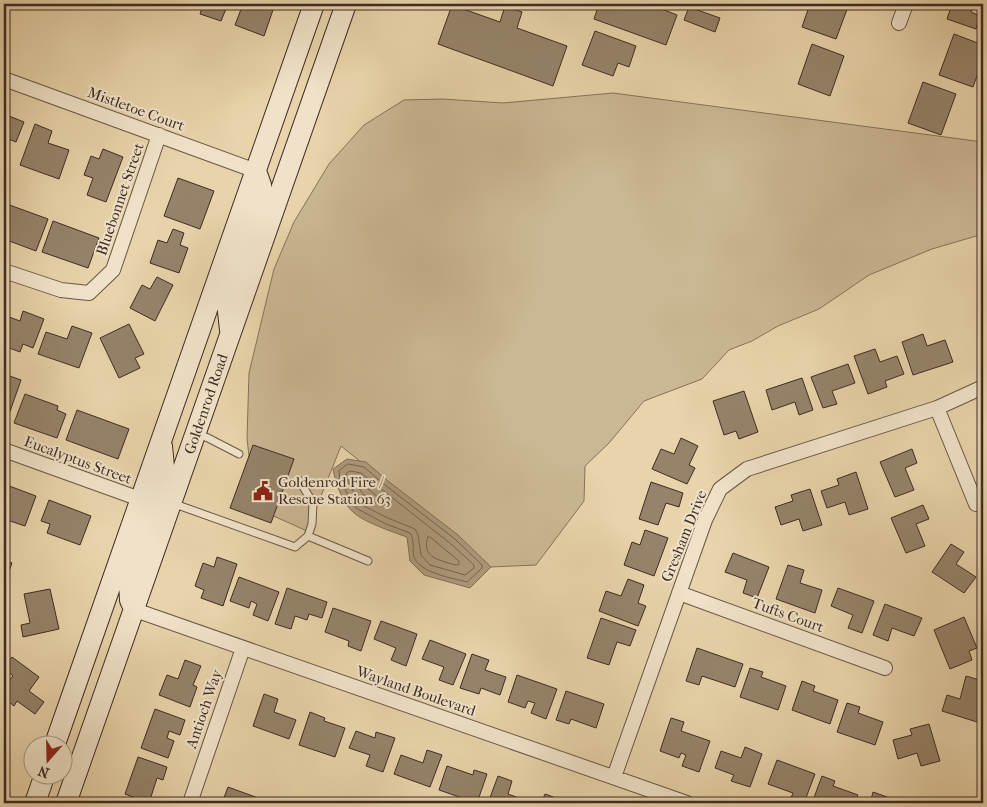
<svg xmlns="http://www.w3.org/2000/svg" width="987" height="807" font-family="'IM FELL French Canon',serif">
<rect width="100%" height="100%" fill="#e8d3aa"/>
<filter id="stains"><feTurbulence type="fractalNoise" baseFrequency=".004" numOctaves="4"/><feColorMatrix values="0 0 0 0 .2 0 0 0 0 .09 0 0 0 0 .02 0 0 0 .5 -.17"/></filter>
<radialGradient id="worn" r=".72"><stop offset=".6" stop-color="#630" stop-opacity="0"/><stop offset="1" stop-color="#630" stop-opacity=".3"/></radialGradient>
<path fill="#cbb793" stroke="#84725c" d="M613,93l370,49v92l-51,15 -63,26 -50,34 -41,17 -26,15 -23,9 -27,29 -58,22 -35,42 -24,23 -1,35 -48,64 -45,2 -150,-121 -34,85 -40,-18 -14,-25 -6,-49 2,-66 25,-104 20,-47 35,-58 35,-39 40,-25 39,-1 60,4z"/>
<path fill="#ae9a7c" stroke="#816e59" d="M347,459l19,3 22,19 70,54 33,32 -21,21 -46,-13 -14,-14 -3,-24c-14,-5 -44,-15 -54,-25 -10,-8 -18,-30 -20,-43z"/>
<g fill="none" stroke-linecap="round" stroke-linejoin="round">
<path stroke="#766350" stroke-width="1" d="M348,464l16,3 21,18 70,54 27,26v3l-15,14c-15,-4 -47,-9 -53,-25 -2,-8 1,-17 -4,-24l-24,-9 -30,-16 -16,-27 -1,-10z
M350,471l11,2 90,71 23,21v3l-9,7 -35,-10 -9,-10 -3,-20 -3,-6 -27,-11 -28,-14 -13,-25 -1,-5z
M360,485h3l21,17v3l-3,1 -15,-8 -7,-10z
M428,537h2l29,24v3l-3,1c-14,-4 -36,-7 -28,-28z"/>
</g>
<path fill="#96836a" stroke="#3e2c24" d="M201,4h27l-7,17 -21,-7 3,-9z
M243,4h23l8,3 -10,29 -29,-11z
M599,4h50l28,11 -11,30 -72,-26z
M707,4h18l-2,6z
M810,4h39l-13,35 -34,-12z
M952,4h22l-3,8 9,4 -4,13 -29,-10z
M452,5l48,17 5,-16 17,6 -5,16 50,18 -14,40 -115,-42z
M689,7l31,11 -5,14 -31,-12z
M595,31l41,15 -7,21 -11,-4 -5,13 -31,-11z
M954,34l29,11v14l-10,28 -34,-12z
M812,44l32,12 -14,40 -32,-12z
M923,82l33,12 -15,41 -33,-12z
M4,114l20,8 -8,20 -10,-4 -2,7z
M35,124l17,7 -4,12 21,7 -10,29 -39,-14z
M103,149l20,8 -17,45 -19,-7 6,-17 -9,-3 7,-19 8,3z
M178,178l36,13 -14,38 -36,-13z
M4,203l44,16 -12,32 -32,-12z
M53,221l46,17 -11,30 -46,-16z
M173,229l11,4 -4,12 8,3 -9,25 -29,-10 8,-23 9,3z
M157,277l16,8 -18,36 -25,-13 12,-23 8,4z
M23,311l21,8 -11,29 -10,-4 -3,8 -16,-6v-31l16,6z
M129,324l15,30 -9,4 5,10 -21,10 -19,-40z
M72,326l20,7 -13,35 -41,-14 8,-22 21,7z
M923,334l4,12 18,-6 8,22 -40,13 -11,-33z
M875,349l5,13 17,-6 7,18 -19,7 2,6 -19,7 -14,-38z
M848,364l7,19 -23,8 5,13 -14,4 -12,-31z
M4,374l17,6 -14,40 -3,-1z
M802,378l11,32 -14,5 -4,-13 -23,8 -6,-20z
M744,391l14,41 -19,7 -3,-8 -12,4 -11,-34z
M25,394l33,12 -1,4 9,4 -9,24 -43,-15z
M77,410l52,19 -11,30 -52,-19z
M681,438l17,8 -9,19 6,3 -8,16 -35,-15 9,-20 13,5z
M253,445l41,14 -23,64 -41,-15z
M912,449l5,14 -12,5 9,22 -19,7 -15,-35z
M856,472l12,37 -19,6 -4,-13 -18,6 -6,-17 18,-6 -2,-6z
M651,482l32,11 -4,14 -13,-4 -8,22 -19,-6z
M4,484l32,12 -11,30 -21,-7z
M810,489l12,36 -19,6 -4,-12 -18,6 -6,-18 18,-6 -2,-6z
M49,500l42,16 -11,29 -33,-12 3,-9 -9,-3z
M923,505l6,14 -13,5 9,22 -19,7 -15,-35z
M645,530l23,8 -14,38 -30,-11 8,-23 8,3z
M951,544l13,8 -8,12 20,13 -12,16 -32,-21z
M733,553l36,14 -12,31 -14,-5 4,-13 -22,-8z
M217,557l20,7 -14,42 -22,-8 3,-8 -9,-4 8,-23 11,4z
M4,560l8,3 -8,22z
M788,565l16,5 -4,13 22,7 -7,23 -39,-14z
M239,577l40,15 -11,29 -15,-6 4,-11 -6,-3 -2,7 -19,-7z
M628,579l16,6 -6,18 8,3 -8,20 -39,-15 7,-20 15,5z
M287,588l40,14 -5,16 -13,-4 -2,6 -12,-4 -4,13 -16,-5z
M838,588l36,13 -12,32 -14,-5 5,-13 -22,-9z
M50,589l9,40 -36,8 -2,-12 9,-2 -6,-29z
M885,604l37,14 -8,18 -22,-8 -4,13 -15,-6z
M333,608l38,13 -10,30 -13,-5 1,-5 -24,-9z
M964,617l13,31 -8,3 3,9 -22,9 -16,-39z
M601,618l35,12 -6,16 -13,-4 -8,23 -22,-7z
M381,621l36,13 -11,32 -15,-6 5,-12 -22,-9z
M430,640l36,14 -13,31 -14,-5 5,-13 -22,-8z
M697,648l46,16 -8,23 -33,-11 -3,9 -13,-4z
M472,654l17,6 -4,10 21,7 -6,18 -19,-7 -2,6 -19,-6z
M12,657l27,20 -10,14 15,11 -9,12 -18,-13 -3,5 -10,-8v-11l9,-11 -9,-8z
M185,660l16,6 -8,19 4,2 -7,20 -31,-12 8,-20 11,4z
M750,668l13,4 -2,5 25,9 -8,24 -38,-13z
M517,675l40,14 -11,30 -15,-6 4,-10 -7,-2 -3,7 -17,-6z
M966,676l17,5v21l-6,20 -35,-11 5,-16 13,4z
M802,681l13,5 -2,5 25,9 -8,24 -38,-14z
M566,691l38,13 -8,24 -25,-9 -2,5 -13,-4z
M264,694l14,5 -4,13 22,8 -7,19 -36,-13z
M847,703l13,4 -2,6 25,9 -8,23 -38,-13z
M155,709l30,11 -5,15 -11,-4 -2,7 7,3 -6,17 -27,-10z
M310,712l15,6 -1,3 21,7 -10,29 -36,-12z
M671,718l13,4 -3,9 29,10 -11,31 -17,-6 4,-11 -5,-2 -2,5 -19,-7z
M929,724l11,37 -19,5 -4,-13 -19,6 -5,-19 19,-5 -2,-6z
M356,731l19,7 1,-6 19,6 -12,34 -17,-6 4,-11 -21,-7z
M745,747l17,7 -12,33 -19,-6 3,-6 -19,-7 6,-17 20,7z
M427,750l15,5 -12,32 -36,-13 7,-19 22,8z
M138,757l29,10 -4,13 -6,-2 -8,25 -24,-9z
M777,760l38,14 -11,29 -13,-5 2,-5 -25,-9z
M447,766l26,9 1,-5 13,4 -10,29 -38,-13z
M498,776l14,5 -4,13 22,8 -1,1h-41z
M822,776l13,5 -2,5 25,9 -3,8h-43z
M228,787l41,15 -1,1h-46z
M873,792l31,11h-34z
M545,794l25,9h-29z
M279,799l12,4h-13z"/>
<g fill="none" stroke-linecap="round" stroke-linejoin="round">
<defs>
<path id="lane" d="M198,434l10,4 31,16
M172,503l123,44 13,-11 4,-12 1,-21 -14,-23
M308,536l60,25"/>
<path id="street" d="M899,23l7,-19
M4,79l252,92
M4,271l57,19 28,3 24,-23 46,-135
M937,408l39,96
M4,450l136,49
M679,593l206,75
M135,610l552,193
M614,777l91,-257 15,-31 27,-20 190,-61 46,-21
M190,803l53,-155"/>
<path id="secondary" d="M230,330l-3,-28 35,-101 -1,-16 -5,-14
M134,609l-4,-9 -1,-20 36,-102 -3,-32
M55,744l259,-740
M35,803l10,-29
M66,803l280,-799"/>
</defs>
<use href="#lane" stroke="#685646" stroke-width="9"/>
<use href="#street" stroke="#685646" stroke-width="16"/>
<use href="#secondary" stroke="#3e2c24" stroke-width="22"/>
<use href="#lane" stroke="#f0e2c8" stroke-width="7"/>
<use href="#street" stroke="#f0e2c8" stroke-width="14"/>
<use href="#secondary" stroke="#f0e2c8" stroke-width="20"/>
</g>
<defs>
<symbol id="civic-bare" viewBox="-9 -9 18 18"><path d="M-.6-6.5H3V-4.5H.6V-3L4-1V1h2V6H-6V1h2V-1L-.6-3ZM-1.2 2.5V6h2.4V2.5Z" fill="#8f2418" stroke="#f0e2c8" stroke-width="2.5" paint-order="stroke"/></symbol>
</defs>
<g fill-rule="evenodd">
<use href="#civic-bare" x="249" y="477" width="28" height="28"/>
</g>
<g text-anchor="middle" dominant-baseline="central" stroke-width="4" stroke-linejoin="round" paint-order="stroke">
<g font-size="15" fill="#3e2c24" stroke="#f0e2c8">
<text transform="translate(136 109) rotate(20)">Mistletoe Court</text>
<text transform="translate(120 199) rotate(-71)">Bluebonnet Street</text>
<text transform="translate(206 404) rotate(-71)">Goldenrod Road</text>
<text transform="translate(78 460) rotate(20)">Eucalyptus Street</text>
<text transform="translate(684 536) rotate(-68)">Gresham Drive</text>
<text transform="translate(788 615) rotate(20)">Tufts Court</text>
<text transform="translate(416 691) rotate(19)">Wayland Boulevard</text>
<text transform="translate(204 709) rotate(-71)">Antioch Way</text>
</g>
<g font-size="15" fill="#3e2c24" stroke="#f0e2c8" text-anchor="start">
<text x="278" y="482">Goldenrod Fire /<tspan x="278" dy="17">Rescue Station 63</tspan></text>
</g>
</g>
<rect width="987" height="807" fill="none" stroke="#e8d3aa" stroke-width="20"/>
<rect x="5" y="5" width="977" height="797" fill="none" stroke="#3e2c24" stroke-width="2.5"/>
<rect x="10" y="10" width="967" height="787" fill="none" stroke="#3e2c24"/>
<g transform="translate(48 760) rotate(200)"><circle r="24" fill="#f0e2c8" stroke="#a99986"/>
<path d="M0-4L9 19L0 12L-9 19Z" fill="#8f2418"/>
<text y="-8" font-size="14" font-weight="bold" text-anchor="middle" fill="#3e2c24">N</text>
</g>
<rect width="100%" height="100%" filter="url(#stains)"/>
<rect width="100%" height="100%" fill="url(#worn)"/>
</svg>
